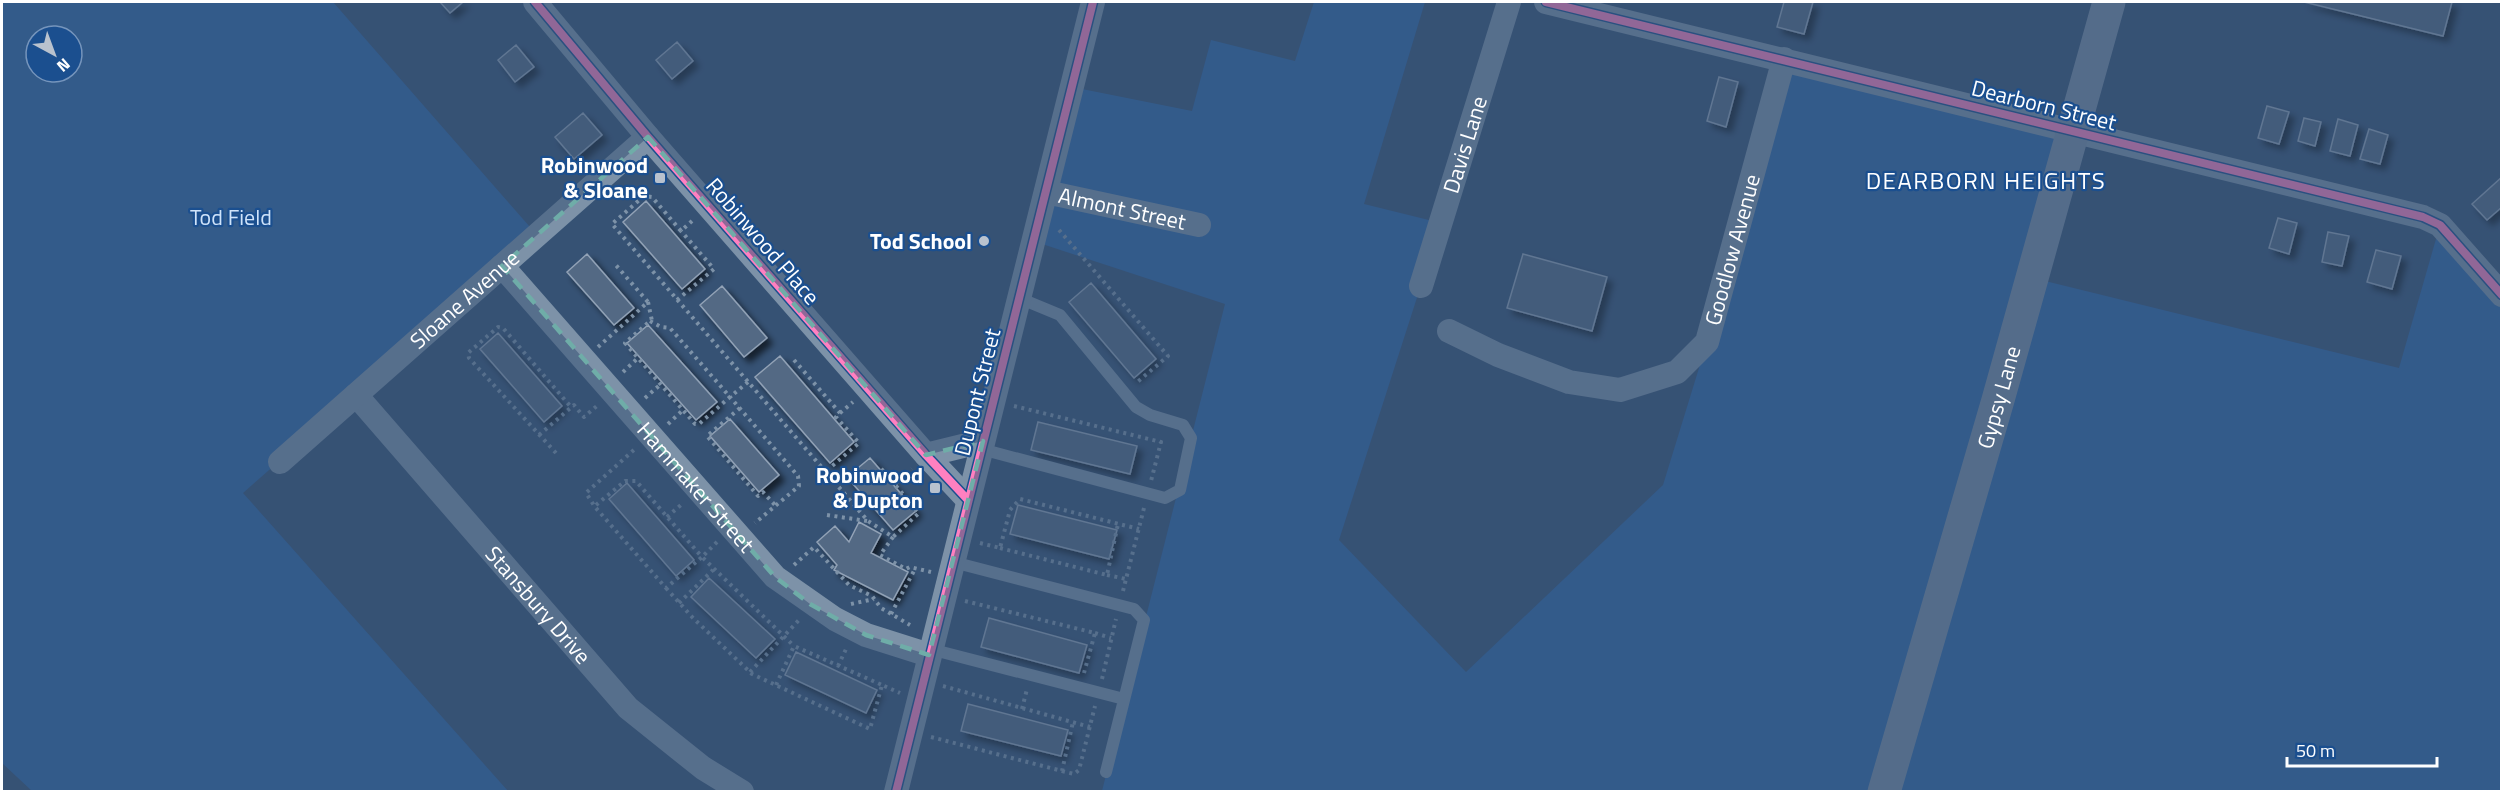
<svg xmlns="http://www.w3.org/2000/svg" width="2503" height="793" font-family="'Titillium Web',sans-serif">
<defs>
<filter id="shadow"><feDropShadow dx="5.5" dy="5.5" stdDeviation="3" flood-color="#0009"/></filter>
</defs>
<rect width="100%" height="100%" fill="#365274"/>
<path fill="#2f66a5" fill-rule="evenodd" d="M2,2h331l204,233 -294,258 265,298h-476l-30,-28zM36,36h36v36h-36z
M1314,2h111l-61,202 77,19 -102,317 127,132 197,-187 44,-143 77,-283 289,72 -40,147 366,90 41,-143 61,70v496h-1399l123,-487 -192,-63 39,-154 120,24 19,-71 84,21z"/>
<path fill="#526984" stroke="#92a2b6" stroke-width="1.5" filter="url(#shadow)" d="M440,2h23l-13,11z
M1784,2h29l-9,32 -27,-7z
M2304,2h148l-9,34z
M677,42l16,19 -21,18 -16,-19z
M516,45l18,22 -19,15 -17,-22z
M1719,77l19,5 -12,45 -19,-6z
M2267,106l22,6 -10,32 -21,-6z
M583,113l19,22 -28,24 -19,-22z
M2304,118l17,4 -6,24 -17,-5z
M2338,119l20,6 -8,31 -20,-5z
M2369,129l19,6 -8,29 -20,-5z
M2502,177v30l-15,13 -15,-16z
M646,201l59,68 -23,20 -59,-67z
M2278,218l19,5 -8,31 -20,-6z
M2328,232l21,4 -7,30 -20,-4z
M2376,250l25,6 -9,33 -25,-7z
M587,254l47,54 -20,17 -47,-53z
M1523,254l84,23 -15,54 -85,-23z
M1091,283l65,76 -22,19 -65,-76z
M722,286l45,52 -23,19 -44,-52z
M648,325l69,77 -21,18 -69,-77z
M498,333l64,73 -18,16 -64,-73z
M780,356l74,86 -24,21 -75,-86z
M730,419l49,56 -20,17 -49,-56z
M1038,422l99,24 -7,28 -99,-24z
M870,458l46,53 -23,19 -46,-53z
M627,483l67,77 -18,16 -67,-77z
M1018,505l99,25 -8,29 -99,-25z
M859,522l22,12 -10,19 37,19 -15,28 -59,-30 3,-5 -20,-23 18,-16 14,16z
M709,578l66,61 -19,19 -65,-61z
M989,618l98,27 -8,28 -98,-26z
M796,652l81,38 -11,23 -81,-38z
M968,704l100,26 -7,26 -100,-25z"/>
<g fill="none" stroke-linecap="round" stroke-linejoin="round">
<path stroke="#7d92a8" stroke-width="4" stroke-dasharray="3 4.5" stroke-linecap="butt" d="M692,221l-11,10 -29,-34 -8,-1 -32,28 256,297 25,16 26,-24 -40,-47
M1059,230l109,126 -33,28
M677,300l37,-31 -33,-38
M648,302l4,19
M650,321l11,6 9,1 60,69 -31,27h-4l-70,-81z
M598,347l50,-45 -34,-39
M794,360l46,53 -4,4 23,26 -34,29
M623,372l15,-14
M748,382l-18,15 68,79 1,10 -44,37
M645,398l16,-14
M1014,406l147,36 -10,39
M740,408l-33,28 51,60 5,-4 12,13
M840,413l13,-11
M668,424l15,-14
M539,435l35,-30 10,12 14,-12
M556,453l-87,-95 -1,-5 30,-26 5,1 68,79
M895,484l17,-15
M596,505l29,-24h11l66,76 -36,31 -71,-81 -9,-14 50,-45
M827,515l40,6
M667,517l15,-13
M893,537l-13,18 26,14 4,-2 21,5
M717,542l-15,15 92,89
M980,543l20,5 10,-38 10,-11 119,30
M1000,548l107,27 11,-51
M794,565l20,-18 35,38 23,11 9,12 29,17
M1107,575l19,4
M666,588l27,30 59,56 118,55 12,-44 18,8
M1123,591l21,-83
M965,601l130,32 -11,40
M679,603l34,-33
M851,604l23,-5
M891,614l24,-45
M1095,633l16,5
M838,666l9,-19
M750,672l49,-52
M1102,679l14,-60
M776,685l18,-39 88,39
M943,686l147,41
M1022,709l5,-20
M931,737l131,34 11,-49
M1062,771l12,3 5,-4 16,-64"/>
<path stroke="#7d92a8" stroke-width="12" d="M981,449l184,49 15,-8 11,-52 -8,-13 -33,-10 -14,-8 -76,-92 -41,-17
M953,562l181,47 10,11 -38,152
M930,649l194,50"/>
<g stroke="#7d92a8" stroke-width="24">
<path d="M535,2l113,135 278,318 42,45"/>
<path d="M1546,2l877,215 17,8 62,70"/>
<path id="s1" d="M1046,192l153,33"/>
<path id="s2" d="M502,266l273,311 60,42 31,16 63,20"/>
<path id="s3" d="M1421,286l88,-284"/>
<path id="s4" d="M1449,331l49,24 71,27 51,8 57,-18 30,-30 77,-283"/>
<path id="s5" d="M356,395l272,313 75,60 39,24"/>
<path d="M926,455l57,-14"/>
<path id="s6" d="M280,462l368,-325"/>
<path d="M896,792l197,-790"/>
</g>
<path stroke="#798da4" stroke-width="33" id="s7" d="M1884,792l114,-392 111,-398"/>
<defs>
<path id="cycleway" d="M535,2l113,135 278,318 42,45
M1546,2l877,215 17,8 62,70
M896,792l197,-790"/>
</defs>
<use href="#cycleway" stroke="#1b4f8f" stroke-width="11"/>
<use href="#cycleway" stroke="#ff80c0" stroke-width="8"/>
</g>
<path d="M0 0H2503V793H0ZM648,137l278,318 57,-14 -54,214 -63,-20 -56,-31 -35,-27 -273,-311z" fill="#365274" fill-opacity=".55" fill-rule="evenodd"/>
<path fill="none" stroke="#6fada8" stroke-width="4.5" stroke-dasharray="12 8" stroke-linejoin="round" d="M648,137l278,318 57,-14 -54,214 -63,-20 -56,-31 -35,-27 -273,-311z"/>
<g fill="#b9c2ce" stroke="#1b4f8f" stroke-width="2">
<rect x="654" y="172" width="12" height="12" rx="3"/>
<circle cx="984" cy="241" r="6"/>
<rect x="929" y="482" width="12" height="12" rx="3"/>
</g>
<g text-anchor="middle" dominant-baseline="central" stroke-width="4.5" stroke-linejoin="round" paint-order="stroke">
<g font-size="22" fill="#fff" stroke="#1b4f8f">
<text transform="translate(2044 105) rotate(14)">Dearborn Street</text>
<text stroke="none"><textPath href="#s3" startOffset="148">Davis Lane</textPath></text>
<text stroke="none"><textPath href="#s1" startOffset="78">Almont Street</textPath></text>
<text transform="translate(763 241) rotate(49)">Robinwood Place</text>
<text stroke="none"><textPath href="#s4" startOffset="380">Goodlow Avenue</textPath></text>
<text stroke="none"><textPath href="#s6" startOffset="246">Sloane Avenue</textPath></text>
<text transform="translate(977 392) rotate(-76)">Dupont Street</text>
<text stroke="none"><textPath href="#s7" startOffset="411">Gypsy Lane</textPath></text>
<text stroke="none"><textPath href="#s2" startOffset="294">Hammaker Street</textPath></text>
<text stroke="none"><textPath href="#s5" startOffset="278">Stansbury Drive</textPath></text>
</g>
<g font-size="22" font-weight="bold" fill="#fff" stroke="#1b4f8f" text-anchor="end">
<text x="648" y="165">Robinwood<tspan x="648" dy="25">&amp; Sloane</tspan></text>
<text x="972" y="241">Tod School</text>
<text x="923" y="475">Robinwood<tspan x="923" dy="25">&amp; Dupton</tspan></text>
</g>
<g font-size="22" fill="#cfe3fa" stroke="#1b4f8f">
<text x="231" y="217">Tod Field</text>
</g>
<g font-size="24" letter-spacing="1.5" fill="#fff" stroke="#1b4f8f">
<text x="1986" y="180">DEARBORN HEIGHTS</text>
</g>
</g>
<rect width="2503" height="793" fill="none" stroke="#ffffff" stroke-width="6"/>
<g transform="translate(54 54) rotate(139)"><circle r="28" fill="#1b4f8f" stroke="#7695bc" stroke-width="1.5"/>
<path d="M0-4.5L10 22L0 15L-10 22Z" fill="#b9c2ce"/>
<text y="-9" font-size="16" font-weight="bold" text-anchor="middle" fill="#ffffff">N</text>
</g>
<path d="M2287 757v9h150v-9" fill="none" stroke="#ffffff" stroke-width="3"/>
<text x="2296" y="757" font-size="18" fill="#ffffff" stroke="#1b4f8f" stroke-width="4.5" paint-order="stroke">50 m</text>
</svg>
